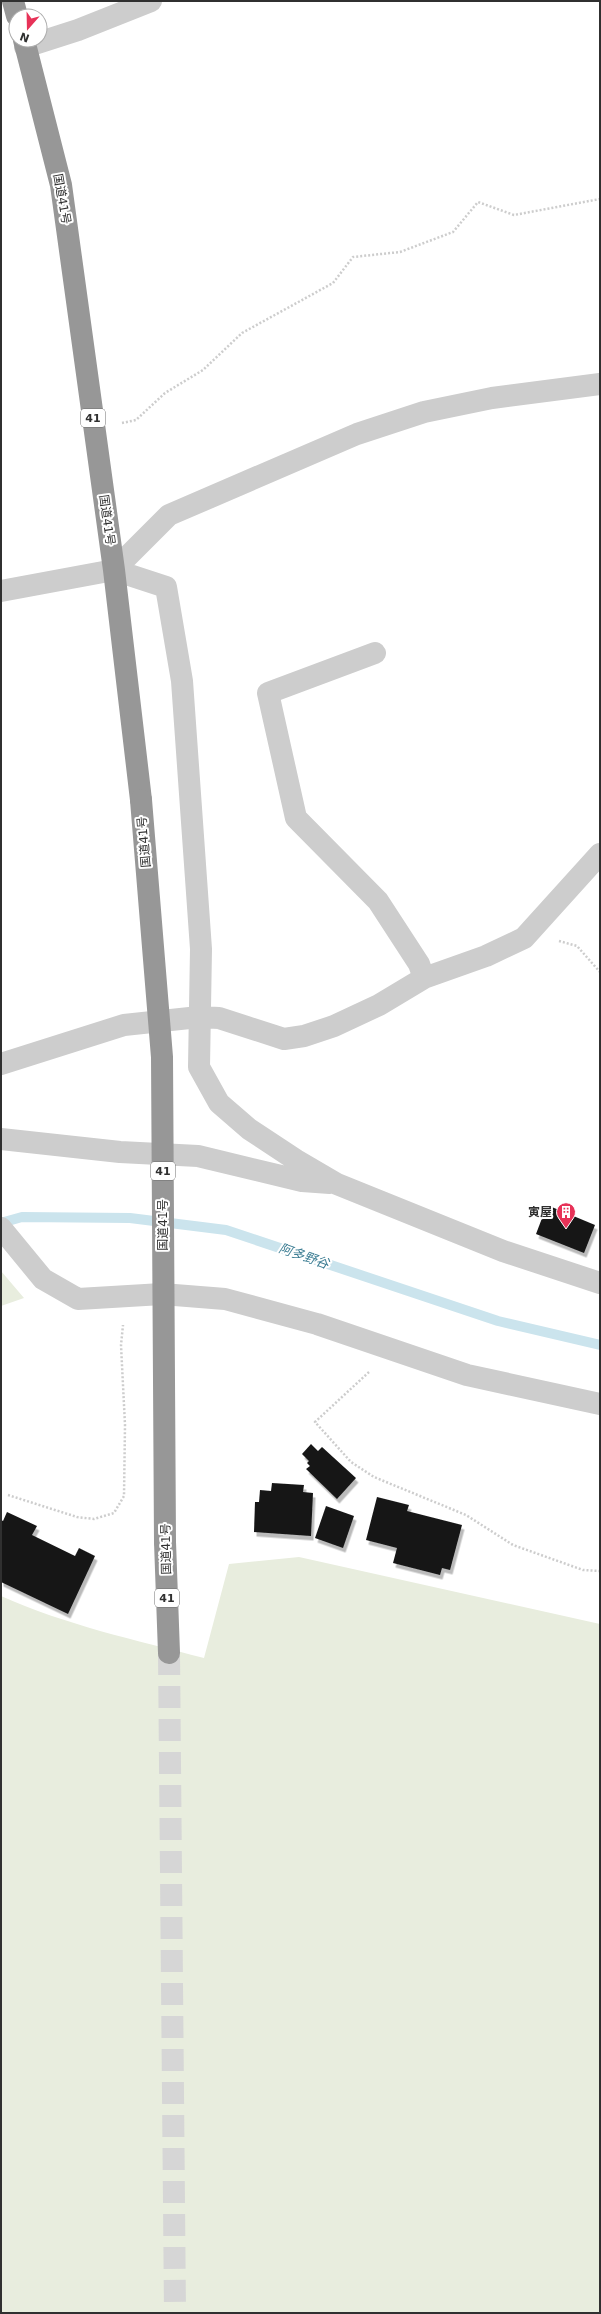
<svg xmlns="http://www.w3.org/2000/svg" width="601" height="2314" font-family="'DejaVu Sans','Noto Sans JP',sans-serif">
<defs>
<filter id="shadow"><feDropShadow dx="2.5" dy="4.5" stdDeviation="0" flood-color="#0004"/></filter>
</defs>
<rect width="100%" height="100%" fill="#fff"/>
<path fill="#e8edde" d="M1,1271l23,27 -23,8z
M299,1557l301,67v689h-599v-717c65,29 134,44 203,62l25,-94z"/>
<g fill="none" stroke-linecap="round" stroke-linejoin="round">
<path stroke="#cbe4ed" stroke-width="10" d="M1,1223l21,-6 108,1 96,12 272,91 102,24"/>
</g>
<path fill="#171717" filter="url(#shadow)" d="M547,1205l48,20 -11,28 -48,-19z
M311,1444l7,7 4,-4 34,31 -19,21 -31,-30 4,-3 -3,-3 2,-2 -7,-7z
M272,1483l32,2 -1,7 10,1 -2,43 -57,-4 1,-30h4l1,-12 11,1z
M377,1497l32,8 -2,6 55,14 -12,45 -8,-2 -2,7 -47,-12 4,-15 -31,-8z
M326,1506l28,10 -11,32 -28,-10z
M7,1512l30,14 -5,9 43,21 4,-8 16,8 -27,58 -67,-32v-62l2,1z"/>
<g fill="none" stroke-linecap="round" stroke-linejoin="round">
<path stroke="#d6d6d6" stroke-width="22" stroke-dasharray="22 11" stroke-linecap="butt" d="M169,1653l6,660"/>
<path stroke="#cdcdcd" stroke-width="2.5" stroke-dasharray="2 2" stroke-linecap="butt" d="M122,423l14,-3 29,-27 38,-23 39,-37 91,-50 20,-26 47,-5 53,-20 25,-30 36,13 86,-16
M559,941l18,5 23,26
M369,1372l-54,50 36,40 23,15 92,38 47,30 70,25 17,1
M8,1495l69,22 17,2 20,-6 10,-17 1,-71 -4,-80 2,-20"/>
<path stroke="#cdcdcd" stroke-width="22" d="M25,47l53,-17 73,-29
M114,570l55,-55 188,-81 67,-22 68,-14 108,-14
M1,591l113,-21 52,17 16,94 19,268 -2,118 20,36 30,26 47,31 41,24 166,67 97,32
M375,653l-107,40 28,125 82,83 41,63 5,14
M1,1064l123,-39 75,-8 20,1 65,21 20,-3 30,-10 45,-21 45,-27 62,-22 38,-18 76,-84
M1,1139l119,13 78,4 104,25 28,2
M1,1228l42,51 35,20 84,-5 63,5 92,25 150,51 133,29"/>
<path stroke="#979797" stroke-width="22" d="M13,1l4,15
M24,40l37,145 53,385 27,230
M165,1542l4,111"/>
<path stroke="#979797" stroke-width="22" d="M141,800l21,257 3,485"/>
</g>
<defs>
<symbol id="building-pin" viewBox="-11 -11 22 30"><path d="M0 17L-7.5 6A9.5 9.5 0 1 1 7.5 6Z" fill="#e73258" stroke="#fff"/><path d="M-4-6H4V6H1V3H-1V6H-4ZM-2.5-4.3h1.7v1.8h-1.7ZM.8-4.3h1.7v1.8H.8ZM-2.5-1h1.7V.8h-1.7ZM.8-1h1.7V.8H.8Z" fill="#fff"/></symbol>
</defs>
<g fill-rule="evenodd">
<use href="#building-pin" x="555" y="1201" width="22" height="30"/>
</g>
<g text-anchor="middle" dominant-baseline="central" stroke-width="4" stroke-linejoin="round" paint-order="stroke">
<g fill="#fff" stroke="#6e6e6e" stroke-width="1">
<rect x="81" y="409" width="24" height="18" rx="3"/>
<rect x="151" y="1162" width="24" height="18" rx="3"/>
<rect x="155" y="1589" width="24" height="18" rx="3"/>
</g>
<g font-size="11" font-weight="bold" fill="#303030">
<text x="93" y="418">41</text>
<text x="163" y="1171">41</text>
<text x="167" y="1598">41</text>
</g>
<g font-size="12" fill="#303030" stroke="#fff">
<text transform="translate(62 199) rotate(80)">国道41号</text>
<text transform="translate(107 520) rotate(82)">国道41号</text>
<text transform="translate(144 842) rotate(-95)">国道41号</text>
<text transform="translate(163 1225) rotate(-90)">国道41号</text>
<text transform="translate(166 1549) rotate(-91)">国道41号</text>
</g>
<g font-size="12" font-weight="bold" fill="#303030" stroke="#fff" text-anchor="end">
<text x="552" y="1212">寅屋</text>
</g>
<g font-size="13" font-style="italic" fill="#3d7e94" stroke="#fff">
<text transform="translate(304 1256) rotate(19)">阿多野谷</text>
</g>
</g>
<rect width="601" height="2314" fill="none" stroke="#303030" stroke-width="4"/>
<g transform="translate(28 28) rotate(200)"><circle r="19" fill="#ffffff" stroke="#acacac"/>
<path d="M0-3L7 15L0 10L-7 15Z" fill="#e73258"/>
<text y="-6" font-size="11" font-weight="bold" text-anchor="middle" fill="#303030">N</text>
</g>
</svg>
